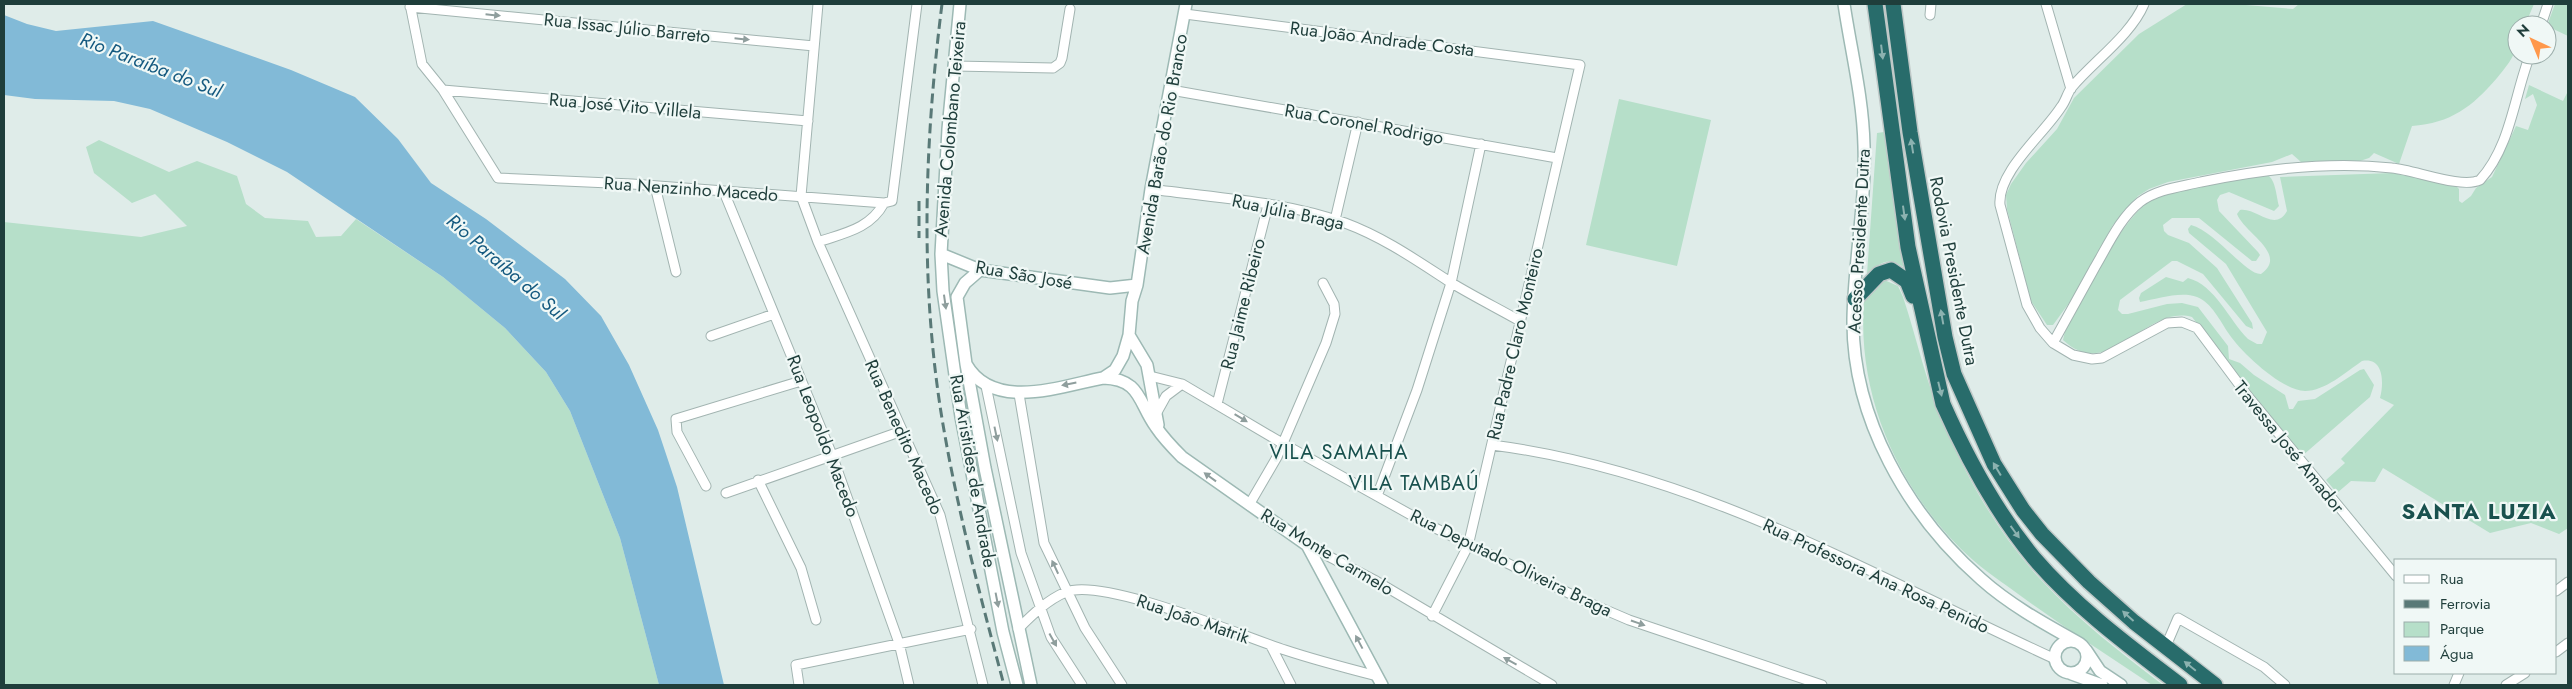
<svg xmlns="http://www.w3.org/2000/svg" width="2572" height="689" font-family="Jost,sans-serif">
<rect width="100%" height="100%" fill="#dfece9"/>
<path fill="#b6dfc9" d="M2187,4h47l59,5 6,-5h235l-9,21h-8c0,6 1,14 0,20 -3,13 -12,23 -20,33 -25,29 -46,45 -85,48l-13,38 -25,-11 -5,5 -9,3 -59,1 -9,-8 -20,8 -104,20 -19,7 -11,7 -25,29 -41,74 -19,26h-6l-16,-24 -24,-92 -1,-14 5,-11 15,-21 31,-34 17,-31 65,-64z
M2555,4h13v32l-21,-10z
M2529,85l34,16 5,-10v437l-9,6 -28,-11 -41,10 -107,-65 -8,14 -24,-1 -14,12 -11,-13 19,-17 -4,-4 53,-54 -14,-7c4,-15 4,-41 -18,-37 -16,11 -37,30 -57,30 -24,-1 -63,-38 -76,-57 -9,-13 -17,-31 -32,-37 -17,-6 -39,2 -57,5l-1,-4 2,-5 25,-16 17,5 5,-4c27,7 41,42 60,61l9,5h5l5,-12 -41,-68 -37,-31 -1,-4 3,-4c24,6 55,50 70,49 28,-20 -17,-41 -24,-60l3,-4c16,-3 35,23 47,1l-7,-34 112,-4 63,12 4,4v12l3,2 9,-7 5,-8 16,-11 24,-51 12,4 9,-25 -4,-11 -8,5z
M1619,99l92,21 -34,146 -91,-21z
M1884,132l21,136c-18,-12 -23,-6 -38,6l10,-141z
M99,140l70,32 28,-11 40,15 9,28 19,14 43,3 8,16 25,-1 15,-17 87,58 62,51 41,44 24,39 50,127 39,147h-655v-463l137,15 46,-11 -32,-32 -23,9 -38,-30 -8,-26z
M2265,174c11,3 11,22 14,32l-5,5 -45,-19 -9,3 -3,5 2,11 39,41 2,3 -4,6h-4l-53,-43h-27l-9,7 1,6 4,4 21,8 28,25 35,55 1,6 -7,-3 -43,-52 -26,-13h-5l-52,39 -2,10 4,4h6l39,-10 15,-1 16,4 30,39 1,13 11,4 14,12 31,20 4,14h4l5,-8 17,-2 45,-29 4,-1 10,16 -4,12 -68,59 -110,-139c-47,-13 -82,67 -129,23l2,-9c19,-33 55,-111 85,-130 22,-14 87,-22 115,-27z
M1882,279l16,7 5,11c14,42 23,86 41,127 23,56 56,112 98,157 36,39 79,72 121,104h-11c-46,-31 -93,-61 -138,-94 -18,-13 -37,-26 -53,-42 -67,-67 -107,-162 -96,-257z"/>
<path fill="#82bad7" d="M4,15l23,9 29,7 97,-10 138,49 64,27 43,42 33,44 55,36 79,60 36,37 28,49 29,65 19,57 47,198h-65l-39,-147 -50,-127 -24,-39 -41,-44 -62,-51 -156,-105 -60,-30 -77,-33 -36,-8 -79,-2 -31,-4z"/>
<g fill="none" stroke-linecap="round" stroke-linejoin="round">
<defs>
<path id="street" d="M410,4l12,60 21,26 55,88 134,6 252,19
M818,4l-17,192 17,46 122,273 43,170
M2046,4l25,85
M2144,4c-13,31 -50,57 -72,83 -5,6 -6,14 -11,20 -17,27 -64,65 -61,98l27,100 13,23 13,15 20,12 19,4 10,-1 65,-35 15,-1 15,6 50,67 149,181
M410,7l404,39
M1185,14l395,51 -112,481 -36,70
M1930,15l1,-11
M2541,25l7,-21
M955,66l98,2 7,-5 2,-5 8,-49
M443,90l365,31
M1171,90l386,68
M655,186l21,86
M1151,189c64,9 133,12 194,34 38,14 71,37 105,59 23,14 47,26 70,39
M724,192l108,263 67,188 10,42
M1335,220l23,-98
M818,242c26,-9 52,-13 66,-39l8,-2 25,-197
M711,336l63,-22
M2053,343c14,-25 28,-51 42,-76 13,-22 25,-49 45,-65 17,-13 40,-15 61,-20 62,-13 127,-21 191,-14 23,2 69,21 88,12 31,-34 34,-84 50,-125
M1150,376l32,8 100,59 147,82 158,77 42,18 193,65
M986,386l35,167 30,84 31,48
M1019,394l25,149 41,85 37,57
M1217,404l51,-199
M1156,414l10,-18 16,-12
M1492,445c203,26 380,130 563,214
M758,480l43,88 15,52
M706,486l-29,-54 -1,-13 125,-38
M726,493l176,-62
M1377,496l40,-106 34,-107 30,-139
M1249,505l28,-48 49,-114 9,-29 -1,-10 -11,-21
M1307,545l69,36 176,104
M2556,591l12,-9
M1018,629c14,-14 29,-29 48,-37 37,-15 176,44 219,58 30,10 61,18 92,26
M1271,646l20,39
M2166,646l12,-28 86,49 21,18
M2556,652l12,-9
M799,685l-3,-20 175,-36
M2454,685l5,-12
M2506,685l19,-12"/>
<path id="secondary" d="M960,4l-12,125 -7,125 2,37 18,126 42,215 14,53
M1844,4c7,47 19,94 20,142 2,57 -10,115 -11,173 -1,99 55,196 128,260 29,26 64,45 98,64
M941,254l39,16 130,18 27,-3
M980,270l-15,13 -8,14 9,67 19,104 46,217
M1129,335l18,30 11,60
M966,364c27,48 95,22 137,14l12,-8 8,-14 6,-21 3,-34 5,-16 14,-96 35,-185
M1103,378c38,1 35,24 53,49 8,12 16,20 26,30l125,88 75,140
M2055 657a16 16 0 1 1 32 0a16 16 0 1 1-32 0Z
M2086,650l14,21 21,14
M2069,673l33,12"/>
<path id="highway" d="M1875,4l33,243 35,157c24,54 53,108 91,154 42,49 95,88 146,127
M1893,4l17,128 35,205 9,37 40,90 29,46 19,24 47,48 45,40 81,63
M1855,299l24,-25 12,-4 16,11 6,15"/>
</defs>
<use href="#street" stroke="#a2b4b1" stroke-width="11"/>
<use href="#secondary" stroke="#9db9b4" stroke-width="14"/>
<use href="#highway" stroke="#c0c9c8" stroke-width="18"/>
<use href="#street" stroke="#fff" stroke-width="9"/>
<use href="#secondary" stroke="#fff" stroke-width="11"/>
<use href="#highway" stroke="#286c6b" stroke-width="15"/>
<path stroke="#597977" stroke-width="3" stroke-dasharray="10 5" stroke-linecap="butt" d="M942,4c-18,143 -23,288 3,432 15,84 37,167 59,249
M919,201v37"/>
</g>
<defs><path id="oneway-solid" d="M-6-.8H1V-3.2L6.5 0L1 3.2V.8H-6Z" transform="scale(1.25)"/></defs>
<g fill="#8f9e9d">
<use href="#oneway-solid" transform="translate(493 15) rotate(6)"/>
<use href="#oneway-solid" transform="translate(742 39) rotate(6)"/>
<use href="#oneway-solid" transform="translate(945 302) rotate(82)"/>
<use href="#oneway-solid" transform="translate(1069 384) rotate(169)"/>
<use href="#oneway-solid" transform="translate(1241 418) rotate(31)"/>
<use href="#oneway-solid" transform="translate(996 434) rotate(78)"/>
<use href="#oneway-solid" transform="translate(1210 477) rotate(-144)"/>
<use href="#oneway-solid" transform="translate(1055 567) rotate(-115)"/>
<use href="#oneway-solid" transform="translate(997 600) rotate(79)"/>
<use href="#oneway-solid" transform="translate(1638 623) rotate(19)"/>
<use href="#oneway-solid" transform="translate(1053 640) rotate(61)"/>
<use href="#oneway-solid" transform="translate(1359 642) rotate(-118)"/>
<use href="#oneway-solid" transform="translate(1510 661) rotate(-151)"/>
</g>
<g fill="#8cb2b0">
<use href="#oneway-solid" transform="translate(1882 52) rotate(83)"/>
<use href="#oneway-solid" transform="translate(1912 146) rotate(-99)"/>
<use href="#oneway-solid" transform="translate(1904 213) rotate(82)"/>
<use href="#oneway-solid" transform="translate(1942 317) rotate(-100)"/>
<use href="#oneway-solid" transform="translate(1940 389) rotate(76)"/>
<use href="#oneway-solid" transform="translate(1997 469) rotate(-121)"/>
<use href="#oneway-solid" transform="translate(2015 532) rotate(54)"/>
<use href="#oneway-solid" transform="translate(2128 616) rotate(-138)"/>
<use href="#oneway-solid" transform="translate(2190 666) rotate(-141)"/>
</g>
<g text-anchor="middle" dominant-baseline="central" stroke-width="4.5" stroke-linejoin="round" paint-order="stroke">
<g font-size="18" fill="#1f3e3b" stroke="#f0f8f6">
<text transform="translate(627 28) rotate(6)">Rua Issac Júlio Barreto</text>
<text transform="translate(1382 39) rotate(7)">Rua João Andrade Costa</text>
<text transform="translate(625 106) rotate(5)">Rua José Vito Villela</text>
<text transform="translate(1364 124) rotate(10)">Rua Coronel Rodrigo</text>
<text transform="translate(950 129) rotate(-85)">Avenida Colombano Teixeira</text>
<text transform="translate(1162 144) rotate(-80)">Avenida Barão do Rio Branco</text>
<text transform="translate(691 189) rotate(4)">Rua Nenzinho Macedo</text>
<text transform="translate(1288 212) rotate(12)">Rua Júlia Braga</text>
<text transform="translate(1859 241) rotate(-87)">Acesso Presidente Dutra</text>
<text transform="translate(1954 271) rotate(79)">Rodovia Presidente Dutra</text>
<text transform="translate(1024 275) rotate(10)">Rua São José</text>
<text transform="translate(1243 304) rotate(-76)">Rua Jaime Ribeiro</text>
<text transform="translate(1515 344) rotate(-77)">Rua Padre Claro Monteiro</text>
<text transform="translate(823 436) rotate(69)">Rua Leopoldo Macedo</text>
<text transform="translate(904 437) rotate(66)">Rua Benedito Macedo</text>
<text transform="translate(2289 447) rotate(51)">Travessa José Amador</text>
<text transform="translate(973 471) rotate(80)">Rua Aristides de Andrade</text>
<text transform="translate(1327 552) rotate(31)">Rua Monte Carmelo</text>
<text transform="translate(1511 563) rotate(26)">Rua Deputado Oliveira Braga</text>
<text transform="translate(1876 576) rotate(25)">Rua Professora Ana Rosa Penido</text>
<text transform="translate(1193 619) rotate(19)">Rua João Matrik</text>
</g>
<g font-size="19" font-style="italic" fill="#14597f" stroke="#f0f8f6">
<text transform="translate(151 65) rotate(21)">Rio Paraíba do Sul</text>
<text transform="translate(506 267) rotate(41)">Rio Paraíba do Sul</text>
</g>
<g font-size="20" letter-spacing="1" fill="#19514e" stroke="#f0f8f6">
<text x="1339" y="452">VILA SAMAHA</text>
<text x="1414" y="483">VILA TAMBAÚ</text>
</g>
<g font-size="22" font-weight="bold" letter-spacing="1" fill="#19514e" stroke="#f0f8f6">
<text x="2479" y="511">SANTA LUZIA</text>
</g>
</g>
<rect width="2572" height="689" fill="none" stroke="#1f3e3b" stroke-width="10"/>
<rect x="2394" y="559" width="162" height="115" fill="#f0f8f6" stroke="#9caeab"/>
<rect x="2404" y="575" width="25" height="8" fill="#ffffff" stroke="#9caeab"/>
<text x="2440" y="584" font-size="15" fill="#1f3e3b">Rua</text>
<rect x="2404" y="600" width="25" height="8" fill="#597977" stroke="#9caeab"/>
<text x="2440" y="609" font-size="15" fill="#1f3e3b">Ferrovia</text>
<rect x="2404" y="622" width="25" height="15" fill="#b6dfc9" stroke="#9caeab"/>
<text x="2440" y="634" font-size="15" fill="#1f3e3b">Parque</text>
<rect x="2404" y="646" width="25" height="15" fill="#82bad7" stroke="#9caeab"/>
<text x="2440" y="659" font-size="15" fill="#1f3e3b">Água</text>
<g transform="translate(2532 40) rotate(316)"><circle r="24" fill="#f0f8f6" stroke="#9caeab"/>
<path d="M0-4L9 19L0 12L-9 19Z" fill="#ff984b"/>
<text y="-8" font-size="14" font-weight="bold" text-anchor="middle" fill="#1f3e3b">N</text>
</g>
</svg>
